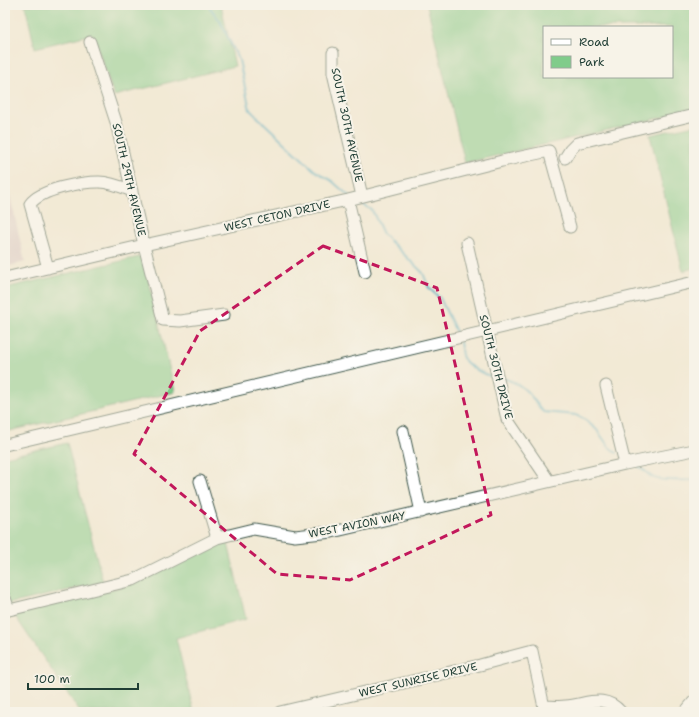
<svg xmlns="http://www.w3.org/2000/svg" width="699" height="717" font-family="'Shantell Sans',sans-serif">
<rect width="100%" height="100%" fill="#f7f3e8"/>
<filter id="ink" filterUnits="userSpaceOnUse"><feTurbulence type="fractalNoise" baseFrequency=".025" numOctaves="2"/><feDisplacementMap in="SourceGraphic" scale="8" xChannelSelector="R" yChannelSelector="G"/><feConvolveMatrix kernelMatrix="1 2 1 2 8 2 1 2 1" color-interpolation-filters="sRGB"/></filter>
<filter id="wash" filterUnits="userSpaceOnUse"><feTurbulence type="fractalNoise" baseFrequency=".012" numOctaves="4" result="noise"/><feDisplacementMap in="SourceGraphic" scale="16" xChannelSelector="R" yChannelSelector="G"/><feGaussianBlur stdDeviation="0.9" result="paint"/><feColorMatrix in="noise" values="0 0 0 0 0 0 0 0 0 0 0 0 0 0 0 0 0 1.4 0 .05"/><feComposite in="paint" operator="in"/></filter>
<g filter="url(#wash)">
<rect width="100%" height="100%" fill="#f2ead5"/>
<path fill="#d2bec1" d="M5,173l20,89 -20,5z"/>
<path fill="#80cc8b" stroke="#508460" fill-rule="evenodd" d="M25,5h196l14,61 -121,30 -21,-62 -58,14z
M427,5h267v105l-229,53zM544,27h128v50h-128z
M694,125v143l-11,3 -33,-136z
M143,256l32,136 -170,40v-144z
M67,443l36,139 -98,23v-148z
M227,539l19,80 -70,19 18,74h-114l-67,-99 120,-29z"/>
<g fill="none" stroke-linecap="round" stroke-linejoin="round">
<path stroke="#42a9c2" stroke-width="2" d="M208,5l12,16 19,39 11,50 64,60 18,11 17,15
M358,202l14,8 11,24 40,39 6,15 11,10 17,36
M460,342c1,5 1,12 3,16 5,9 22,17 31,19
M502,378c23,6 28,17 41,34l33,3 8,4 13,11 12,17 8,6
M637,466c8,2 9,8 15,11 9,5 32,3 42,3"/>
</g>
</g>
<g filter="url(#ink)">
<g fill="none" stroke-linecap="round" stroke-linejoin="round">
<defs>
<path id="minor" d="M90,42l26,80 28,123 19,75 17,1 44,-6
M333,53v20l29,123
M565,158l5,-8 7,-7 117,-28
M348,200l17,72
M467,243l40,176 42,62
M48,268l-18,-64c11,-15 51,-22 69,-22 11,0 23,5 33,9
M5,278l139,-33 204,-45 154,-39 47,-10 21,76
M606,386l19,78
M403,431l18,81
M5,445l689,-163
M200,481l17,57
M5,598l4,12
M5,611l128,-31 84,-42 37,-9 41,7 37,-4 293,-68 69,-14
M544,706c7,0 15,1 22,0 22,-2 38,-13 55,6
M280,712l200,-47 52,-14 13,61
M685,712l9,-11"/>
</defs>
<use href="#minor" stroke="#3f574c" stroke-width="13"/>
<use href="#minor" stroke="#fff" stroke-width="11"/>
</g>
</g>
<path d="M0 0H699V717H0ZM323,246l114,42 54,227 -141,65 -73,-6 -143,-120 66,-123z" fill="#f2ead5" fill-opacity=".55" fill-rule="evenodd"/>
<path fill="none" stroke="#c2185b" stroke-width="3" stroke-dasharray="8 5" stroke-linejoin="round" d="M323,246l114,42 54,227 -141,65 -73,-6 -143,-120 66,-123z"/>
<g text-anchor="middle" dominant-baseline="central" stroke-width="4" stroke-linejoin="round" paint-order="stroke">
<g font-size="11" fill="#1f3d34" stroke="#f7f3e8">
<text transform="translate(347 125) rotate(78)">SOUTH 30TH AVENUE</text>
<text transform="translate(129 180) rotate(77)">SOUTH 29TH AVENUE</text>
<text transform="translate(277 216) rotate(-13)">WEST CETON DRIVE</text>
<text transform="translate(496 367) rotate(76)">SOUTH 30TH DRIVE</text>
<text transform="translate(357 525) rotate(-11)">WEST AVION WAY</text>
<text transform="translate(418 680) rotate(-13)">WEST SUNRISE DRIVE</text>
</g>
</g>
<rect width="699" height="717" fill="none" stroke="#f7f3e8" stroke-width="20"/>
<rect x="543" y="26" width="130" height="52" fill="#f7f3e8" stroke="#a1aaa0"/>
<rect x="551" y="39" width="20" height="6" fill="#ffffff" stroke="#a1aaa0"/>
<text x="579" y="46" font-size="12" fill="#1f3d34">Road</text>
<rect x="551" y="56" width="20" height="12" fill="#80cc8b" stroke="#a1aaa0"/>
<text x="579" y="66" font-size="12" fill="#1f3d34">Park</text>
<path d="M28 683v6h110v-6" fill="none" stroke="#1f3d34" stroke-width="2"/>
<text x="34" y="683" font-size="12" fill="#1f3d34" stroke="#f7f3e8" stroke-width="3" paint-order="stroke">100 m</text>
</svg>
